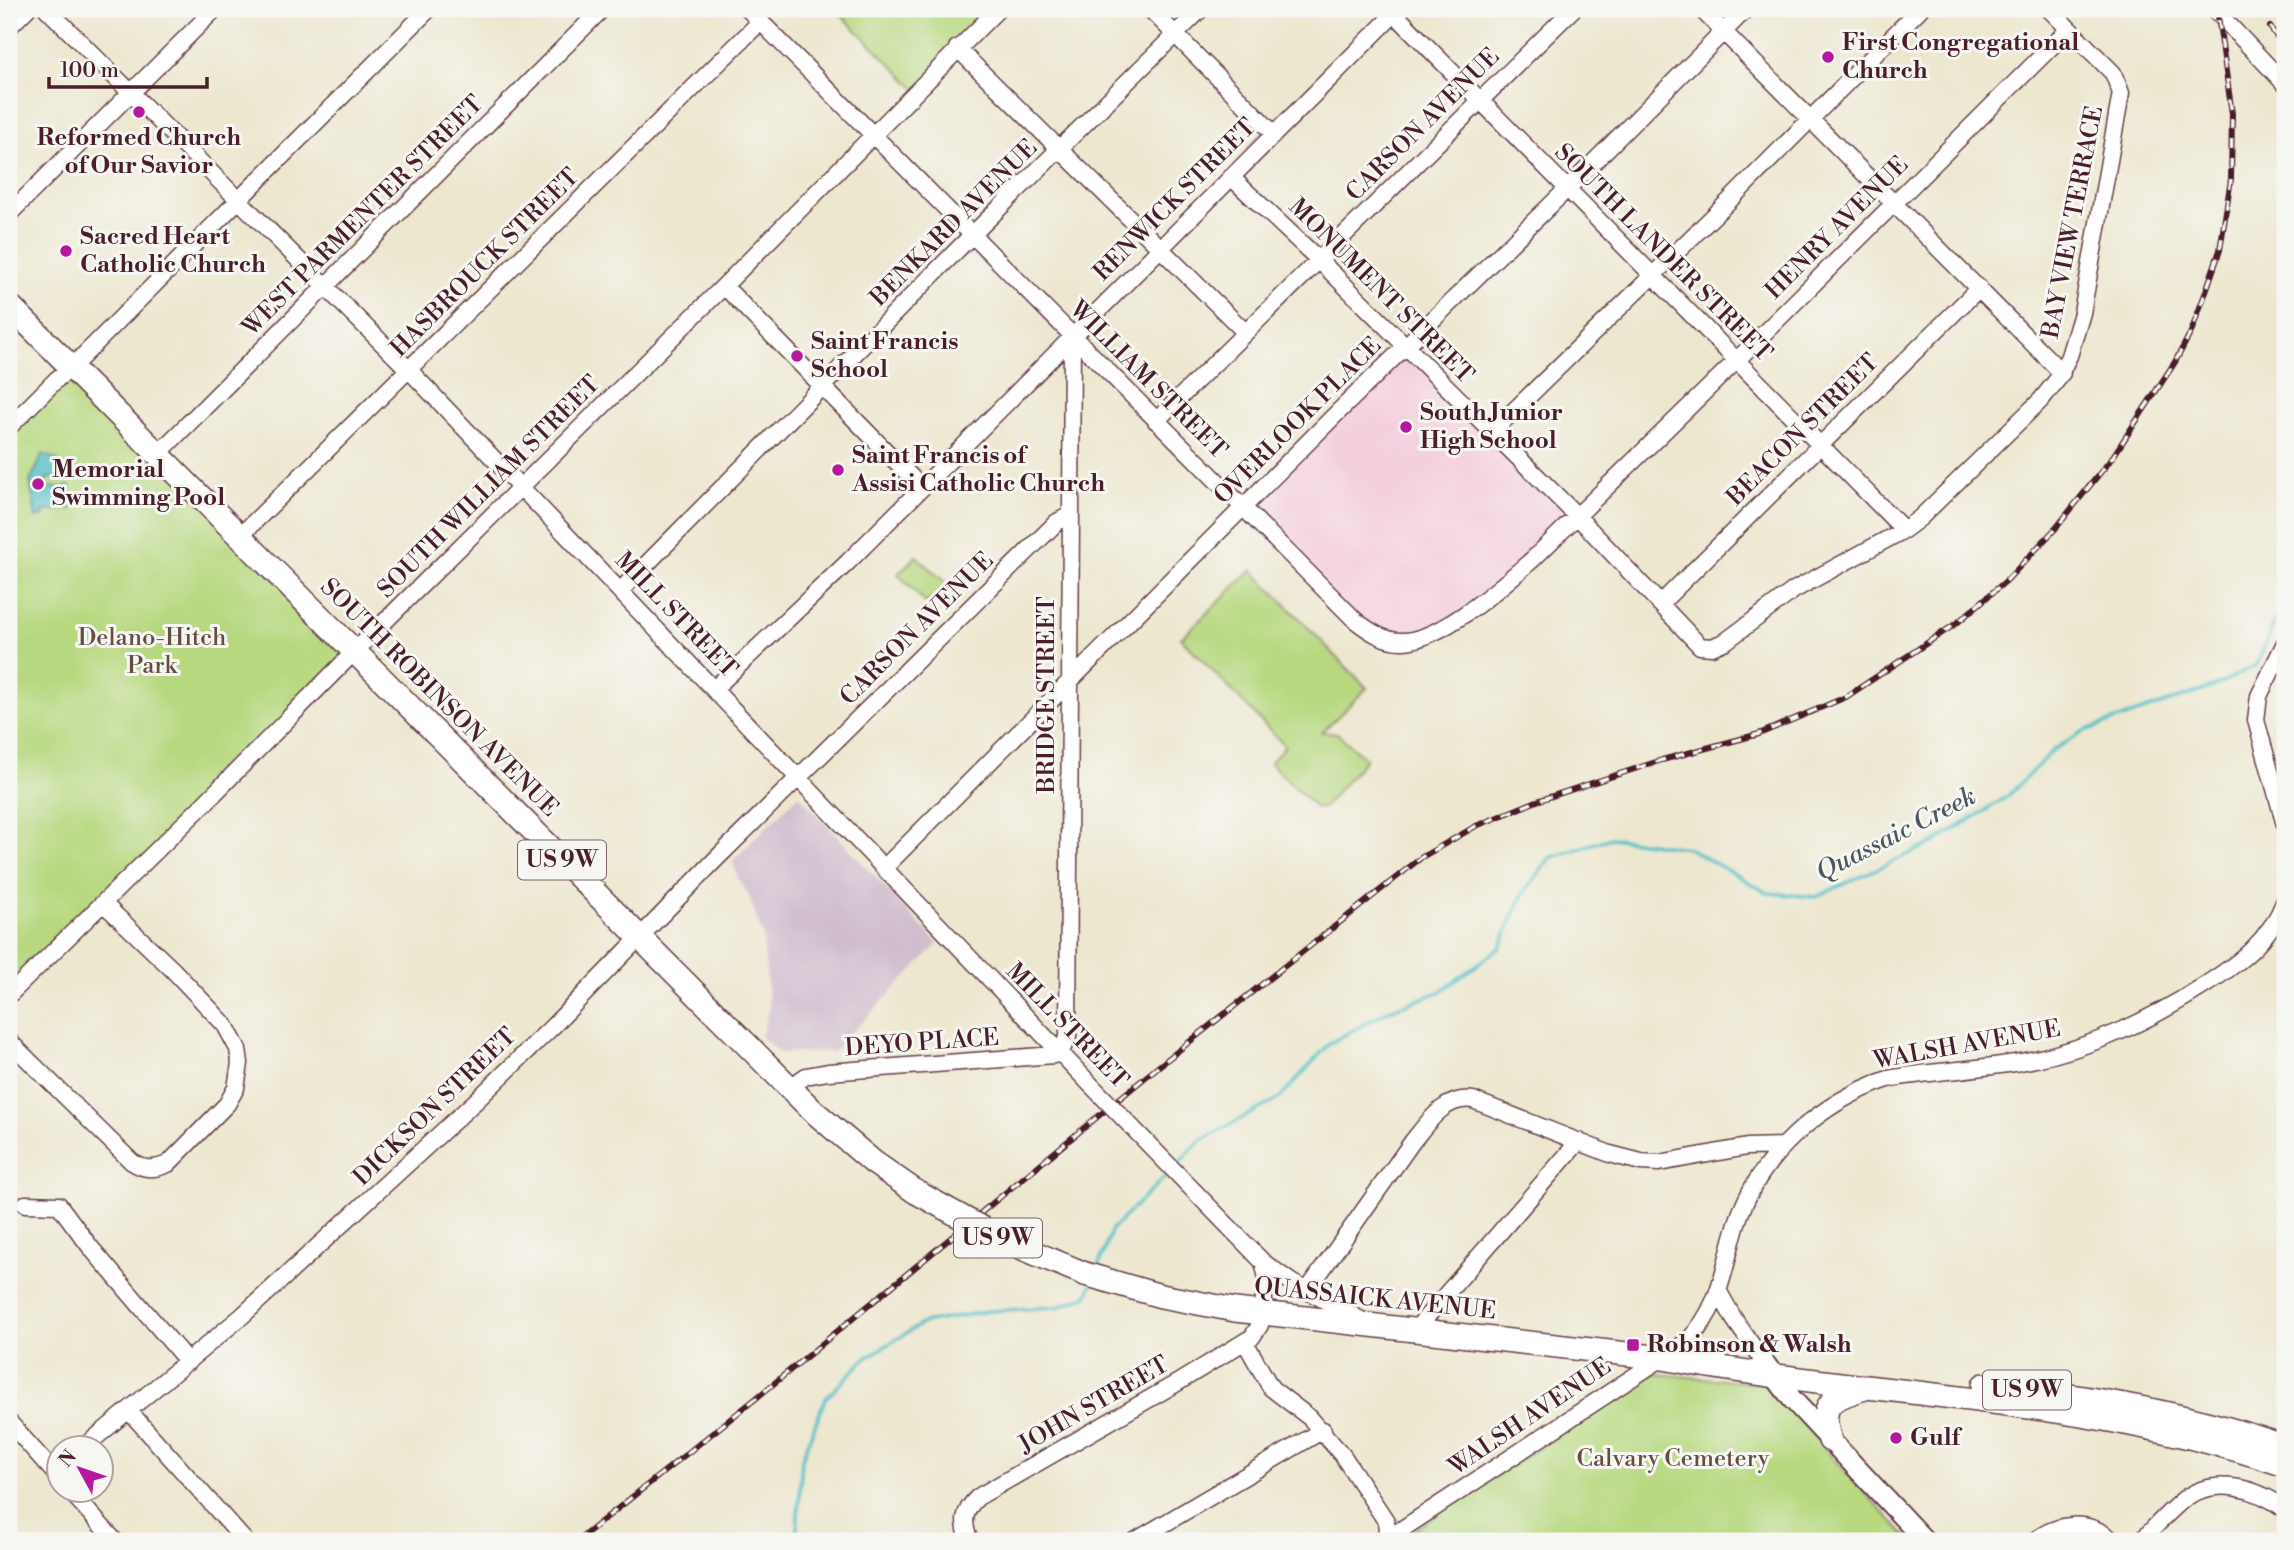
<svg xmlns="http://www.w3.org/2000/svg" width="2294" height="1550" font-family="'Libre Bodoni',serif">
<rect width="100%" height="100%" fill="#f6f6f2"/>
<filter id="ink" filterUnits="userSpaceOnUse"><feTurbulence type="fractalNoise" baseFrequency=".0143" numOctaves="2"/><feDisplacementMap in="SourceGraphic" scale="14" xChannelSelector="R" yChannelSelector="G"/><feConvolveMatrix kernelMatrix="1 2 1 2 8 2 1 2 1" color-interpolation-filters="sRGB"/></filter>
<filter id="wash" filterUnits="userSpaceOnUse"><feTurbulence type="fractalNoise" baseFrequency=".00686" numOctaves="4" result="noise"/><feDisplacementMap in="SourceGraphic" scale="28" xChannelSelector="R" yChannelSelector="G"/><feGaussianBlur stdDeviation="1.57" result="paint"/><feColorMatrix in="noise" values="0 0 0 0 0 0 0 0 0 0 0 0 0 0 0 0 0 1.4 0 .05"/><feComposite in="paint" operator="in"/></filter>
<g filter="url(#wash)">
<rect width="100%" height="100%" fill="#ede7cf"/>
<path fill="#f4cfde" d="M1406,347l171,169 -44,43 -110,78 -49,-3 -131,-126z"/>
<path fill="#d0bdce" d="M799,795l139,149 -105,108 -54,1 -18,-16 8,-29 -6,-72 -14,-40 -11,-18 -6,-17z"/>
<path fill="#b7d87f" stroke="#807c55" stroke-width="2" d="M835,9h164l-82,81z
M71,368l285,282 -347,347v-567z
M916,556l32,29 -2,2 4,3 -14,14 -5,-5 -5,4 -28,-29z
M1252,570l115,118 -45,44 15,1 29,26 -43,49h-7l-46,-45 15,-17 -104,-108z
M1656,1374l114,10 67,79 74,78h-514l252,-166z"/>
<path fill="#52c0c8" stroke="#4e707a" stroke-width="2" d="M43,454l14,6 6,16 -17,3v9l24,-2 2,23 -29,2 1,5 -8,2 -6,-37z"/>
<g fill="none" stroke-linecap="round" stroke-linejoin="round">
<path stroke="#52c0c8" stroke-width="3.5" d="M1175,1167l26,-27 79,-42 50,-55 59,-33 51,-18 60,-44 23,-54 27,-36 61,-20 77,10 80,45 48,4 119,-55 73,-46 45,-46 31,-19 129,-44 44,-22 28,-70
M1097,1270l15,-41 58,-57
M786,1541l11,-10 5,-73 23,-59 41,-41 57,-35 65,-12 69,-4 30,-11 5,-12"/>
</g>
</g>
<g filter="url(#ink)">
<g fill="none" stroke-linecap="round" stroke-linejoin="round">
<defs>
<path id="minor" d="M47,9l362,361 681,714
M748,9l607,611c14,11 30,22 49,21 39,-2 99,-56 129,-82l204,-199 332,-331
M1150,9l124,125
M1390,9l514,521
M1701,9l361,364
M2214,9l71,75
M9,27l18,-18
M957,48l288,284
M1231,177l88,83 258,256 123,130 12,1 14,-6 68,-51 110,-60 16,-12 121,-118 16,-20 12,-24 13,-43 39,-220 -8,-20 -64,-64
M9,214l206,-205
M724,286l197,201
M1156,421l417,-412
M9,427l48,-48 14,-11 358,-359
M1492,432l238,-232 190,-191
M157,455l445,-446
M240,536l520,-514
M621,590l351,-355 229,-226
M1660,604l319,-316
M2285,643l-26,53 -3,24 29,105
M714,689l134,-127 551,-553
M884,868l451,-453 232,-226 179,-180
M9,995l195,-191 152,-154 368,-364 274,-277
M9,1041l123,121c13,8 21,8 36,2l59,-60 9,-16 4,-25 -2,-14 -13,-24 -52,-55 -70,-67
M790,1087l16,-11 22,-4 226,-17 6,-2 8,-16 4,-702
M25,1204l34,1 32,43 97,114
M1263,1262l28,20 72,39
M1307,1291l105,-149c16,-20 33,-46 61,-42l137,54 31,8 18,1 88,-16 36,-1
M1719,1292l15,27 29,42
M1416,1329l163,-188
M1245,1342l26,46 39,30 33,38 43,65 2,20
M129,1411l116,130
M9,1422l51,57
M83,1448l159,-132 236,-217 75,-73 164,-168 340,-336 13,-7
M69,1490l46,51
M970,1541c-8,-18 -7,-30 8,-44l199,-114 75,-46 8,-12 7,-47 -4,-16
M1135,1541l188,-111
M1384,1541l304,-200c34,-36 35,-73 49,-118 22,-68 84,-121 151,-144 47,-9 96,-9 143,-19 63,-13 117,-39 171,-73 36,-23 68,-46 83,-87
M2034,1541c24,-19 55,-22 79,0
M2141,1541c14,-14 28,-30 43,-42 31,-23 73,-11 101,10"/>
<path id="major" d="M1763,1361l29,38 133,142"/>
<path id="highway" d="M9,305l803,805 61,52 43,30
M1085,1274l76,22 74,14 428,48c207,39 421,37 622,107
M1984,1385c102,11 204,28 301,62
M1830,1440c-12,-38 2,-42 35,-52"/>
</defs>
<use href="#minor" stroke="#623d44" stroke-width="19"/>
<use href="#major" stroke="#623d44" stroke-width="23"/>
<use href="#highway" stroke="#623d44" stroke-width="26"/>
<use href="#minor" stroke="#fff" stroke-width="16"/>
<use href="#major" stroke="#fff" stroke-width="19"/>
<use href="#highway" stroke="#fff" stroke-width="23"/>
<defs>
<path id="rail" d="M2270,27l15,21
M577,1541l177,-141 405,-334 263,-209 54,-31 61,-25 125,-41 97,-26 87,-37 111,-74 50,-43 49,-52 56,-70 63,-96 16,-30 14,-38 15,-44 11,-71 1,-65 -15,-105"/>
</defs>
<use href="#rail" stroke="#4a1f2b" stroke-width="6"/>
<use href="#rail" stroke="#f6f6f2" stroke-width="3.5" stroke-dasharray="10" stroke-linecap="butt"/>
<defs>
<path id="minor-bridge" d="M1090,1084l173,178"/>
<path id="highway-bridge" d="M916,1192l87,48 82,34"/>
</defs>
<use href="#minor-bridge" stroke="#623d44" stroke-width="19" stroke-linecap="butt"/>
<use href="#highway-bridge" stroke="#623d44" stroke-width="26" stroke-linecap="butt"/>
<use href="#minor-bridge" stroke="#fff" stroke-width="16"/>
<use href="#highway-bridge" stroke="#fff" stroke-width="23"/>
</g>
</g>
<g fill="#b5179e" stroke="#f6f6f2" stroke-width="2.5">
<circle cx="1828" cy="57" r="7"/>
<circle cx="139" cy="112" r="7"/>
<circle cx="66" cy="251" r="7"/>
<circle cx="797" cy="356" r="7"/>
<circle cx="1406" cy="427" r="7"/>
<circle cx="838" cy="470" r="7"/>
<circle cx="38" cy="484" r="7"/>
<rect x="1626" y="1338" width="14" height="14" rx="3.5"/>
<circle cx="1896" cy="1438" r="7"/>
</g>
<g text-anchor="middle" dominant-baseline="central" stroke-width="6" stroke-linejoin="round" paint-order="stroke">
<g fill="#f6f6f2" stroke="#7e6067" stroke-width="2">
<rect x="518" y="840.5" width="88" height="39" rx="5"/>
<rect x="954" y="1218.5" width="88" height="39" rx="5"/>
<rect x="1983" y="1370.5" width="88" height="39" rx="5"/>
</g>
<g font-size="23" font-weight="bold" fill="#4a1f2b">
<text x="562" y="860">US 9W</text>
<text x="998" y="1238">US 9W</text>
<text x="2027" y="1390">US 9W</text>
</g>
<g font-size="24" font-weight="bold" fill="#4a1f2b" stroke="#f6f6f2" text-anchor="start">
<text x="1842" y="43">First Congregational<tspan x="1842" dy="28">Church</tspan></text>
<text x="139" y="138" text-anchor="middle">Reformed Church<tspan x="139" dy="28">of Our Savior</tspan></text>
<text x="80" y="237">Sacred Heart<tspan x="80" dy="28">Catholic Church</tspan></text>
<text x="811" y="342">Saint Francis<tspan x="811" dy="28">School</tspan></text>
<text x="1420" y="413">South Junior<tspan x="1420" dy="28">High School</tspan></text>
<text x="852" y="456">Saint Francis of<tspan x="852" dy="28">Assisi Catholic Church</tspan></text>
<text x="52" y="470">Memorial<tspan x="52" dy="28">Swimming Pool</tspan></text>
<text x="1647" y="1345">Robinson &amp; Walsh</text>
<text x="1910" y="1438">Gulf</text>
</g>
<g font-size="24" fill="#4a1f2b" stroke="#f6f6f2">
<text transform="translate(1423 125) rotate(-45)">CARSON AVENUE</text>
<text transform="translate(1175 200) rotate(-45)">RENWICK STREET</text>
<text transform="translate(363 216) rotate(-45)">WEST PARMENTER STREET</text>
<text transform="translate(2073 222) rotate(-79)">BAY VIEW TERRACE</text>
<text transform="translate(954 223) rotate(-45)">BENKARD AVENUE</text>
<text transform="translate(1837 228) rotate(-45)">HENRY AVENUE</text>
<text transform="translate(1663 253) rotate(45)">SOUTH LANDER STREET</text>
<text transform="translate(485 263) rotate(-45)">HASBROUCK STREET</text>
<text transform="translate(1381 291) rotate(45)">MONUMENT STREET</text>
<text transform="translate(1148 380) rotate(45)">WILLIAM STREET</text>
<text transform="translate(1298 421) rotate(-45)">OVERLOOK PLACE</text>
<text transform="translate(1803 430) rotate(-45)">BEACON STREET</text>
<text transform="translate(489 487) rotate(-45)">SOUTH WILLIAM STREET</text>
<text transform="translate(676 615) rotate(46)">MILL STREET</text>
<text transform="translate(917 629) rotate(-45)">CARSON AVENUE</text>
<text transform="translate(1047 695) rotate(-90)">BRIDGE STREET</text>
<text transform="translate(439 698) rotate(45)">SOUTH ROBINSON AVENUE</text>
<text transform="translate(1067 1026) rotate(46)">MILL STREET</text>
<text transform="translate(922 1043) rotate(-4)">DEYO PLACE</text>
<text transform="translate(1967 1045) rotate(-10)">WALSH AVENUE</text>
<text transform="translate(435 1107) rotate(-44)">DICKSON STREET</text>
<text transform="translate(1375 1299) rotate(6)">QUASSAICK AVENUE</text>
<text transform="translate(1094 1405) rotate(-30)">JOHN STREET</text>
<text transform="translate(1530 1417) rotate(-34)">WALSH AVENUE</text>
</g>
<g font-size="24" fill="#654d40" stroke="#f6f6f2">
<text x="152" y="638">Delano-Hitch<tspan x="152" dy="28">Park</tspan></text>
<text x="1673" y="1459">Calvary Cemetery</text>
</g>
<g font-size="26" font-style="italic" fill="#4d5762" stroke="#f6f6f2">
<text transform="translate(1896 834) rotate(-27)">Quassaic Creek</text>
</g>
</g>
<rect width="2294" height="1550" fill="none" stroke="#f6f6f2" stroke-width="35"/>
<g transform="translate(80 1469) rotate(310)"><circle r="33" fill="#f6f6f2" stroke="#b1a0a2" stroke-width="2"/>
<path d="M0-5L12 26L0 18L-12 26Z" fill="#b5179e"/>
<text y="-10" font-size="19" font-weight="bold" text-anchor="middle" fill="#4a1f2b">N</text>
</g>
<path d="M49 77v10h158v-10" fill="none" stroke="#4a1f2b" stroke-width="3.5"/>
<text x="60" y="77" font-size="21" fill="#4a1f2b" stroke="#f6f6f2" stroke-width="5" paint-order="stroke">100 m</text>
</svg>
